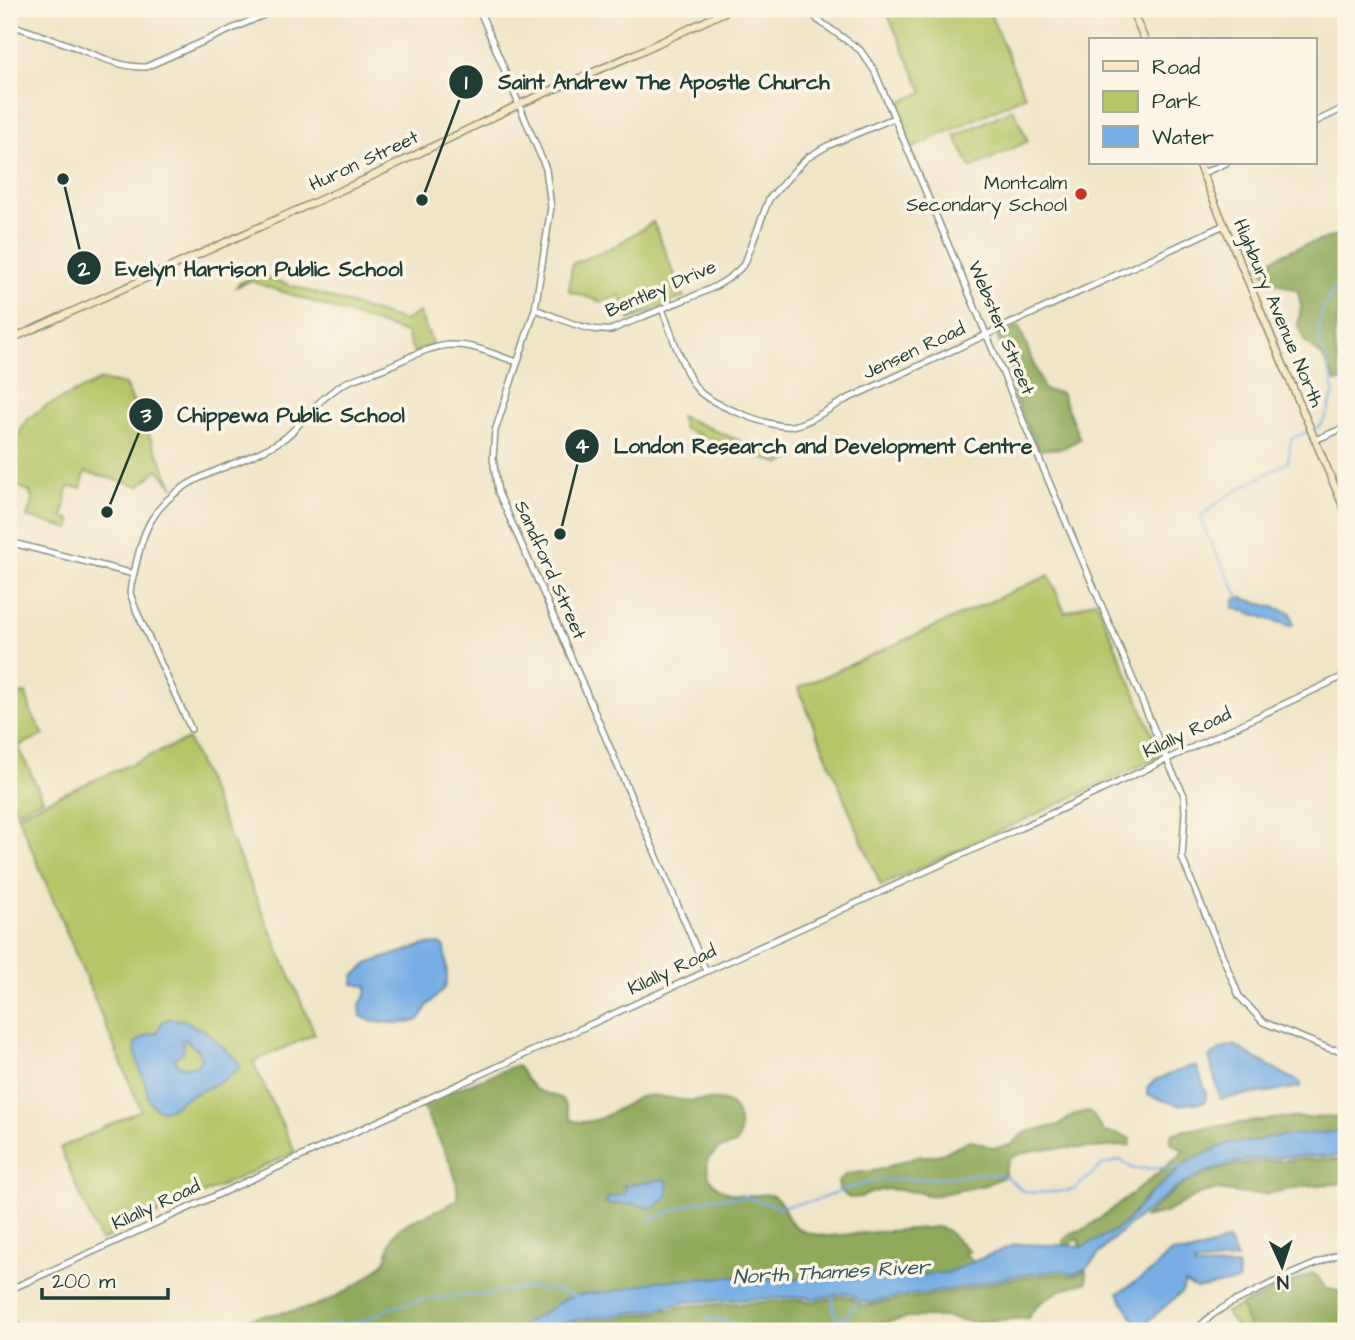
<svg xmlns="http://www.w3.org/2000/svg" width="1355" height="1340" font-family="'Architects Daughter',sans-serif">
<rect width="100%" height="100%" fill="#fcf5e5"/>
<filter id="ink" filterUnits="userSpaceOnUse"><feTurbulence type="fractalNoise" baseFrequency=".0143" numOctaves="2"/><feDisplacementMap in="SourceGraphic" scale="14" xChannelSelector="R" yChannelSelector="G"/><feConvolveMatrix kernelMatrix="1 2 1 2 8 2 1 2 1" color-interpolation-filters="sRGB"/></filter>
<filter id="wash" filterUnits="userSpaceOnUse"><feTurbulence type="fractalNoise" baseFrequency=".00686" numOctaves="4" result="noise"/><feDisplacementMap in="SourceGraphic" scale="28" xChannelSelector="R" yChannelSelector="G"/><feGaussianBlur stdDeviation="1.57" result="paint"/><feColorMatrix in="noise" values="0 0 0 0 0 0 0 0 0 0 0 0 0 0 0 0 0 1.4 0 .05"/><feComposite in="paint" operator="in"/></filter>
<g filter="url(#wash)">
<rect width="100%" height="100%" fill="#f1e5c8"/>
<path fill="#b5c568" stroke="#6a814e" stroke-width="2" d="M885,9h103l37,87 -114,53 -14,-37v-8l26,-12z
M1013,109l15,32 -57,27 -16,-32z
M653,222l31,75 -54,23 -10,-25 -18,7 -33,-11 3,-27 43,-18z
M258,275l146,46 15,-9 13,30 -2,4 -16,7 -8,-20 -156,-52 -14,6 3,-4z
M101,380l24,5 49,103 -16,-19 -18,17 -55,-14 -4,16 -13,-1 -5,30 8,3 -1,9 -43,-12 6,-19 -3,-2 1,-4 -22,-10v-45l7,2 11,-19 17,-13z
M680,416l60,25 -6,7 -50,-19z
M749,443v1l45,13 -13,7 -37,-12z
M1049,575l16,38 31,-13 66,156 -281,130 -83,-198z
M26,693l5,19 13,23 -26,11 25,53 -27,12 -7,-17v-99z
M188,739l127,295 -62,28 42,90 -195,89 -40,-93 81,-38 -124,-296z
M1241,1306l9,25h-14l2,-1 -13,-18z"/>
<path fill="#90aa5c" stroke="#587448" stroke-width="2" d="M1341,234h5v58l-6,8 -6,39 7,42 -5,1 -14,-26 -17,-14 -7,-16 3,-20 -3,-15 -26,-10 -15,-14 36,-18z
M1019,326l25,64 17,3 19,46 -17,9 -25,2 -24,-52 -2,-28 -8,-14 -7,-21z
M517,1065l10,15 9,10 25,8 5,8 5,14c23,9 48,-13 68,-23 15,-4 28,1 43,3 24,3 53,-11 57,23 1,8 2,13 -3,21l-17,5 -11,10c-4,25 13,34 36,37 10,1 24,-5 32,2 7,5 8,11 11,18 8,16 26,19 42,20l108,-9 9,3 24,21 -6,2 12,10 -32,12 -164,7 -17,-3 -248,52h-289c20,-19 64,-16 91,-26 17,-6 63,-31 70,-48 3,-9 2,-18 9,-25 11,-13 45,-21 61,-32 4,-31 -25,-69 -36,-97z
M1087,1111l5,3 12,18 18,3 9,4 -1,6c-13,1 -26,3 -39,3 -28,0 -55,-2 -81,10l-5,11v7l-20,9 -53,11 -16,-4 -28,-3 -15,3 -12,5 -12,1 -9,-7 -2,-9 8,-8 33,-4 38,-14h14l13,-3 25,-13 25,8 16,-3 16,-13 33,-7 14,-10z
M1346,1117v15l-134,19 -25,12 -42,35 -20,25 -12,10 -29,15 -4,-1 -1,-7 -3,-1 -11,9h-2v-7l8,-8 14,-4 42,-31 53,-43 4,-6 -5,-1 -8,-5v-9l13,-4 96,-12z
M1346,1159v24l-41,3 -38,8h-21l-29,-4 -16,3 -36,20 -22,5c13,-11 27,-25 42,-34 49,-28 107,-24 161,-25z
M1086,1270l1,12c-6,3 -11,3 -17,5 -18,6 -32,15 -42,31l-56,4 -27,-5h-32l-72,14h-293l23,-7 82,-11 31,-7 118,-6 12,2 31,-6 6,2 7,6 9,2 33,-7 21,-2 42,-7 49,-11 51,-6c8,6 15,2 23,-3z
M1313,1273l5,4 7,11 21,5v38h-96l-9,-25 2,-2z"/>
<path fill="#76ade5" stroke="#4a758c" stroke-width="2" fill-rule="evenodd" d="M1239,597l47,14 5,2 2,11 -3,2 -56,-18v-7z
M439,944l6,3 2,32 -2,9 -18,18 -5,10 -5,5 -17,2 -27,-1 -12,-6 -1,-12 6,-9 1,-9 -14,-2 1,-8 15,-13 55,-18z
M168,1019l17,1 12,8 6,1 34,31 3,7c-16,17 -38,22 -58,33 -4,3 -8,7 -13,9 -4,1 -8,1 -11,0 -12,-5 -10,-19 -14,-29 -5,-13 -9,-23 -9,-37l14,-9 8,-1 5,-11zM185,1039l12,11 4,7 -3,8 -12,2 -8,-2 -4,-6 10,-8 -2,-10z
M1235,1045l22,14 44,24v4l-81,12 -11,-42 13,-8z
M1191,1066l6,1 9,25 -1,10 -27,3 -31,-10v-7l8,-8z
M1346,1131v25c-69,1 -126,-4 -183,42 -18,15 -37,29 -54,45 -10,9 -17,24 -31,29 -6,3 -9,2 -14,-2l-51,6 -49,11 -41,7 -22,2 -32,7 -10,-2 -7,-6 -6,-2 -31,6 -12,-2 -117,5 -32,8 -82,11 -31,10h-27l51,-32 23,-6 22,-1 48,-11 87,-5 36,4 89,-6 30,2 46,-3 70,-29 69,2 29,-15 13,-10 21,-25 41,-35 40,-18 21,-1 20,-5z
M662,1179l5,1 1,12 -1,6 -12,9 -6,1 -14,-4h-29l1,-6 17,-4 2,-5 -3,-4 21,-2z
M1228,1239l9,20 -43,5v3l43,-1 2,15 -43,8 -11,-6 -3,9 -43,37 -21,-36 34,-22 19,-19 18,1 23,-7z"/>
<g fill="none" stroke-linecap="round" stroke-linejoin="round">
<path stroke="#76ade5" stroke-width="2" d="M1239,597c-13,-26 -31,-53 -38,-81l23,-18 64,-36 3,-23 29,-13 6,-9 8,-24 -2,-13 -12,-37 -1,-12 3,-19 11,-22 13,-14
M649,1220l50,-19 13,-3 34,-1 33,10 35,-6 32,-12 32,-9 66,-2 37,-5 24,3 18,15 13,2 30,-2 9,-2 27,-24 18,-5 13,9 51,-2
M833,1296v14l5,9
M706,1318c16,-3 30,8 44,13
M840,1320l6,11
M298,1331l21,-2 11,-4 25,-2 24,-9 7,-5 43,-11 54,-3 45,-8 36,5 13,5
M794,1331l53,-14 10,-17"/>
</g>
</g>
<g filter="url(#ink)">
<g fill="none" stroke-linecap="round" stroke-linejoin="round">
<defs>
<path id="tertiary" d="M479,9l67,160 5,38 -16,102 -40,122 -2,27 5,34 48,107 160,372
M810,9l8,11 42,30 14,20 297,699 13,26 1,17 -3,46 57,138 24,26 67,27 16,2
M9,24c21,8 42,14 63,22 23,9 49,22 74,21l131,-58
M1315,122l31,-15
M1202,172l6,-1 18,-8
M535,309c25,9 50,23 76,21 21,-9 42,-17 62,-26 26,-10 54,-19 72,-41l24,-64 28,-31 10,-10 20,-12 67,-28
M662,309c9,22 21,62 35,80 12,15 75,39 94,37 17,-2 39,-18 54,-26l379,-175
M1315,440l31,-13
M9,542l125,32
M191,729l-55,-119 -6,-17 1,-8c6,-22 9,-47 21,-66 28,-47 88,-51 130,-79 16,-11 26,-29 41,-41 7,-6 15,-12 22,-16 13,-6 27,-10 40,-15 21,-9 47,-24 70,-23 21,0 42,11 62,17
M9,1290l1031,-471 306,-144
M1195,1331l17,-16 17,-11 65,-31 52,-22"/>
<path id="secondary" d="M1131,9l14,31
M1198,163l148,350
M9,340l357,-161 154,-75 115,-50 96,-45
M9,1308l10,23"/>
</defs>
<use href="#tertiary" stroke="#88917e" stroke-width="8"/>
<use href="#secondary" stroke="#88917e" stroke-width="9"/>
<use href="#tertiary" stroke="#fff" stroke-width="5"/>
<use href="#secondary" stroke="#fae7c3" stroke-width="6"/>
</g>
</g>
<circle fill="#c8321e" stroke="#fcf5e5" stroke-width="2.5" cx="1081" cy="194" r="7"/>
<g text-anchor="middle" dominant-baseline="central" stroke-width="7" stroke-linejoin="round" paint-order="stroke">
<g font-size="19" fill="#1f3d34" stroke="#fcf5e5">
<text transform="translate(364 161) rotate(-25)">Huron Street</text>
<text transform="translate(661 289) rotate(-23)">Bentley Drive</text>
<text transform="translate(1278 313) rotate(67)">Highbury Avenue North</text>
<text transform="translate(1001 328) rotate(67)">Webster Street</text>
<text transform="translate(914 351) rotate(-25)">Jensen Road</text>
<text transform="translate(550 570) rotate(66)">Sandford Street</text>
<text transform="translate(1187 733) rotate(-25)">Kilally Road</text>
<text transform="translate(672 970) rotate(-25)">Kilally Road</text>
<text transform="translate(156 1205) rotate(-25)">Kilally Road</text>
</g>
<g font-size="19" fill="#1f3d34" stroke="#fcf5e5" text-anchor="end">
<text x="1067" y="183">Montcalm<tspan x="1067" dy="22">Secondary School</tspan></text>
</g>
<g font-size="21" font-style="italic" fill="#355960" stroke="#fcf5e5">
<text transform="translate(831 1272) rotate(-3)">North Thames River</text>
</g>
</g>
<path fill="none" stroke="#1f3d34" stroke-width="2.5" d="M422 200L466 82M63 179L84 268M107 512L146 415M560 534L582 446"/>
<g fill="#1f3d34" stroke="#fcf5e5" stroke-width="2.5">
<circle cx="422" cy="200" r="7"/>
<circle cx="63" cy="179" r="7"/>
<circle cx="107" cy="512" r="7"/>
<circle cx="560" cy="534" r="7"/>
<circle cx="466" cy="82" r="18"/>
<circle cx="84" cy="268" r="18"/>
<circle cx="146" cy="415" r="18"/>
<circle cx="582" cy="446" r="18"/>
</g>
<g font-size="21" text-anchor="middle" font-weight="bold" fill="#fff">
<text x="466" y="89">1</text>
<text x="84" y="276">2</text>
<text x="146" y="422">3</text>
<text x="582" y="453">4</text>
</g>
<g font-size="21" text-anchor="middle" font-weight="bold" fill="#1f3d34" stroke="#fcf5e5" stroke-width="7" stroke-linejoin="round" paint-order="stroke">
<text x="664" y="89">Saint Andrew The Apostle Church</text>
<text x="259" y="276">Evelyn Harrison Public School</text>
<text x="291" y="422">Chippewa Public School</text>
<text x="823" y="453">London Research and Development Centre</text>
</g>
<rect width="1355" height="1340" fill="none" stroke="#fcf5e5" stroke-width="35"/>
<rect x="1089" y="38" width="228" height="126" fill="#fcf5e5" stroke="#a4ab9e" stroke-width="2"/>
<rect x="1103" y="61" width="35" height="10" fill="#fae7c3" stroke="#a4ab9e" stroke-width="2"/>
<text x="1152" y="74" font-size="21" fill="#1f3d34">Road</text>
<rect x="1103" y="91" width="35" height="21" fill="#b5c568" stroke="#a4ab9e" stroke-width="2"/>
<text x="1152" y="108" font-size="21" fill="#1f3d34">Park</text>
<rect x="1103" y="126" width="35" height="21" fill="#76ade5" stroke="#a4ab9e" stroke-width="2"/>
<text x="1152" y="144" font-size="21" fill="#1f3d34">Water</text>
<g transform="translate(1282 1266) rotate(177)" stroke="#fcf5e5" stroke-width="5" paint-order="stroke">
<path d="M0-5L12 26L0 18L-12 26Z" fill="#1f3d34"/>
<text y="-10" font-size="19" font-weight="bold" text-anchor="middle" fill="#1f3d34">N</text>
</g>
<path d="M42 1288v10h126v-10" fill="none" stroke="#1f3d34" stroke-width="3.5"/>
<text x="52" y="1288" font-size="21" fill="#1f3d34" stroke="#fcf5e5" stroke-width="5" paint-order="stroke">200 m</text>
</svg>
